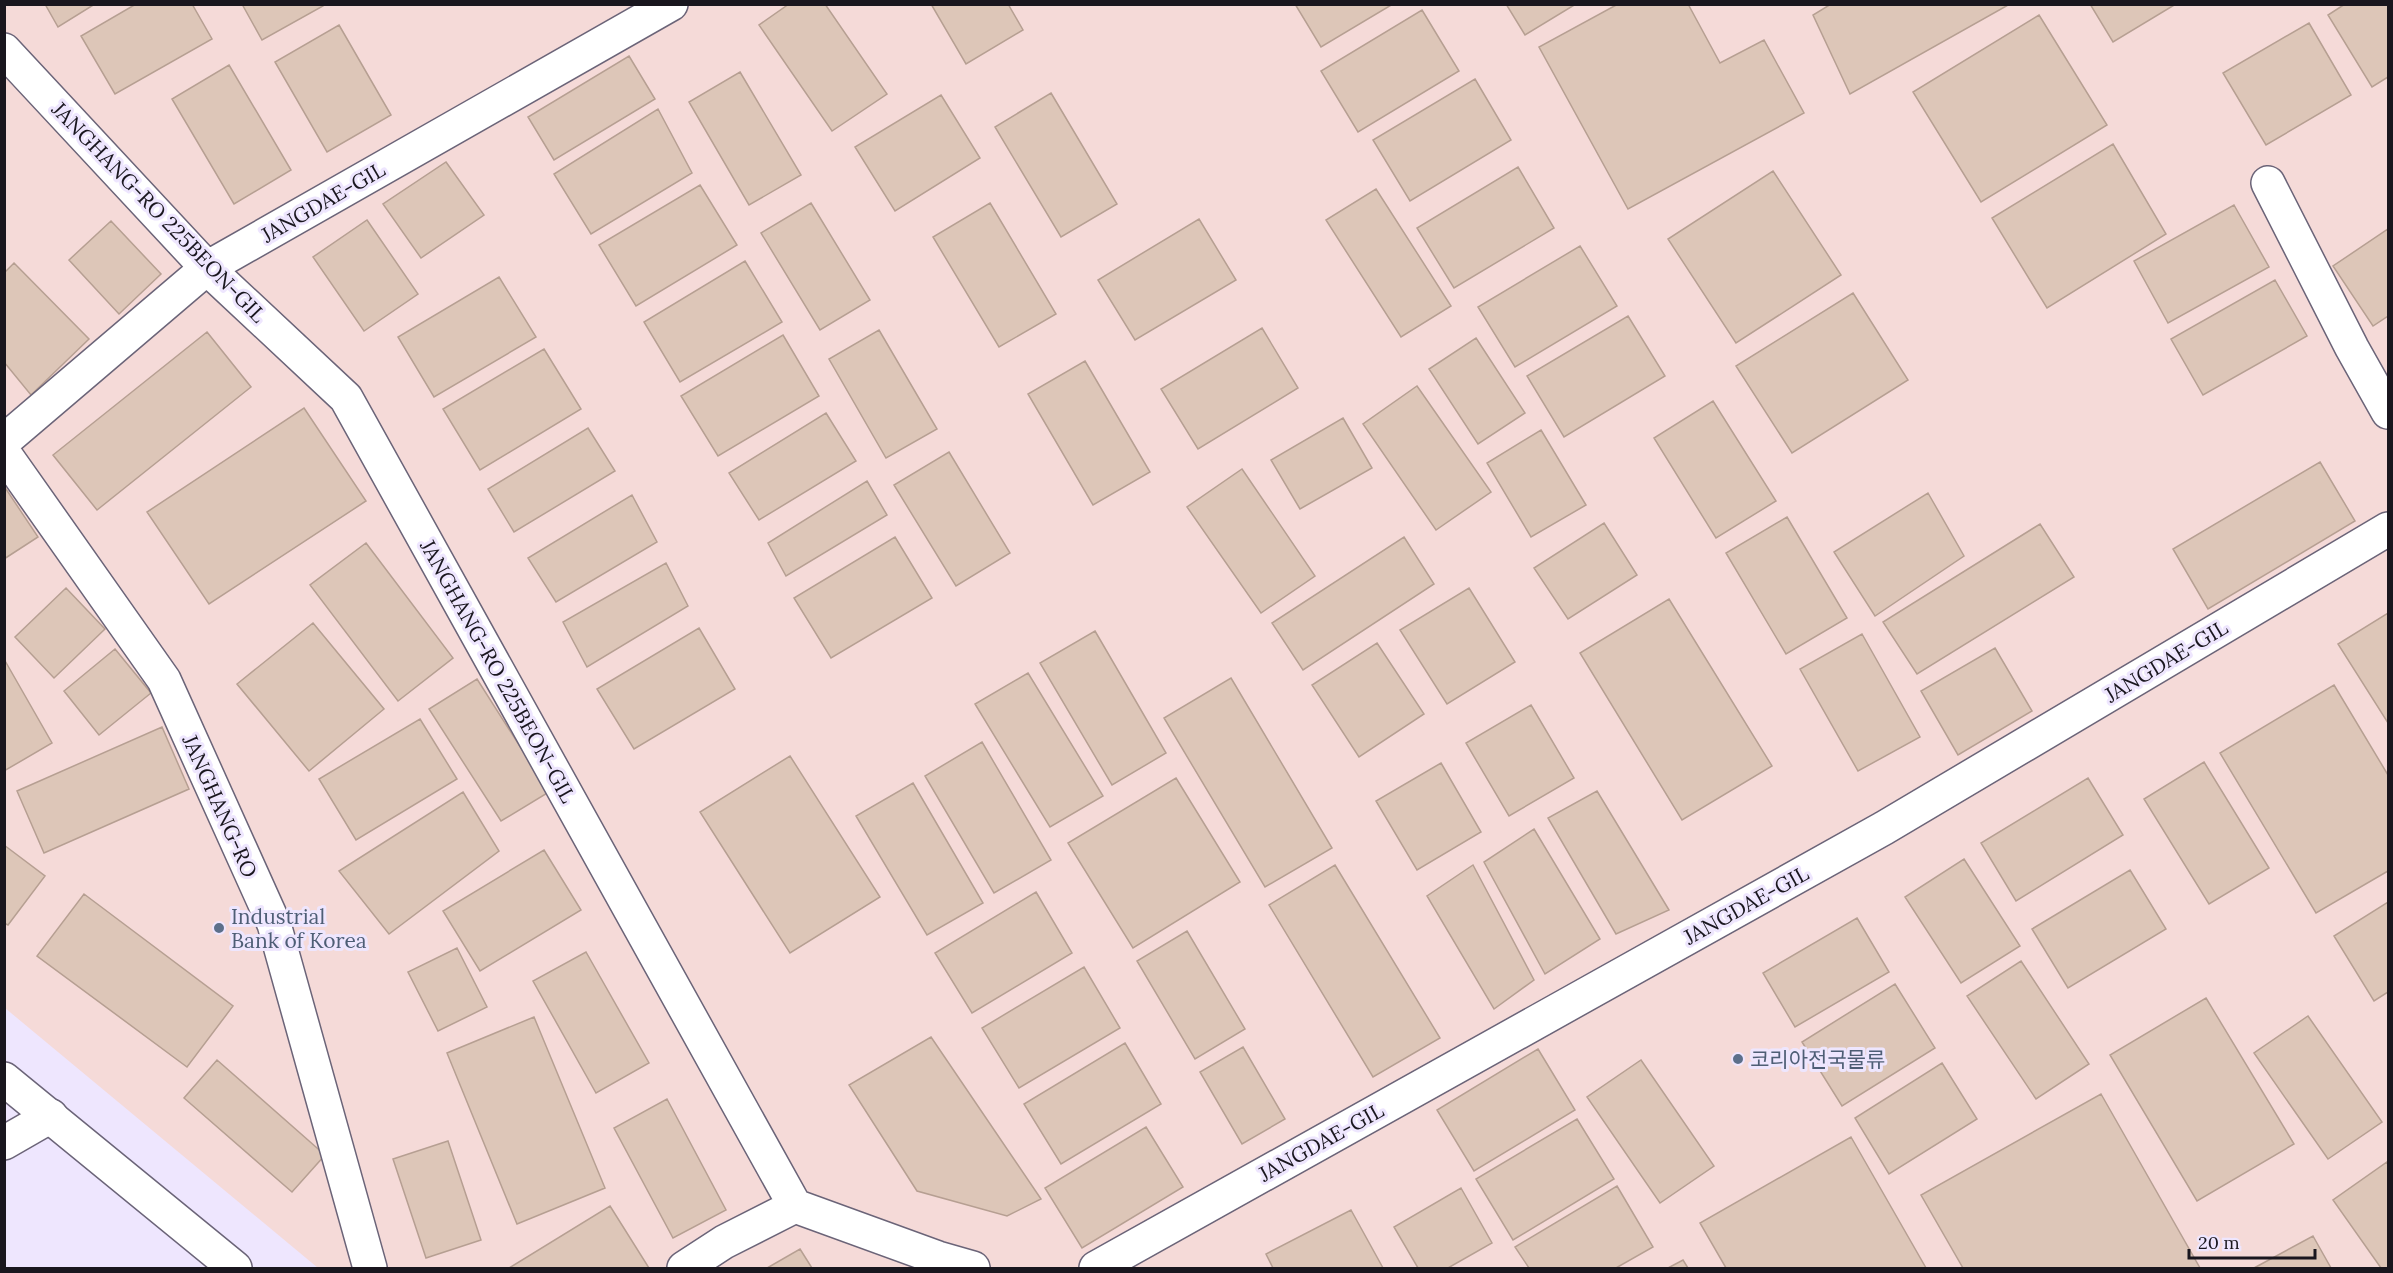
<svg xmlns="http://www.w3.org/2000/svg" width="2393" height="1273" font-family="Lora,'Noto Sans KR',serif">
<rect width="100%" height="100%" fill="#eee6fe"/>
<path fill="#f5dad8" d="M4,5h2384v1263h-2070l-313,-260z"/>
<path fill="#ddc6b8" stroke="#b69f92" stroke-width="1.5" d="M45,4h50l-37,23z
M136,4h56l20,35 -97,55 -34,-58z
M242,4h80l1,2 -61,34z
M789,4h36l62,90 -55,37 -73,-106z
M931,4h77l15,26 -57,34z
M1295,4h98l-72,43z
M1506,4h70l-51,31z
M1618,4h70l32,59 44,-23 40,73 -176,96 -89,-162z
M1831,4h179l-160,90 -37,-79z
M2090,4h86l-63,38z
M2345,4h43v73l-16,10 -44,-72z
M1422,10l37,61 -101,61 -37,-61z
M2039,15l68,110 -126,77 -68,-110z
M2309,23l42,72 -85,50 -43,-72z
M339,25l52,90 -64,37 -52,-90z
M629,56l26,43 -101,61 -26,-43z
M229,65l62,105 -57,34 -62,-105z
M740,72l61,103 -52,30 -60,-103z
M1475,79l36,61 -101,61 -37,-61z
M1051,93l66,111 -56,33 -66,-110z
M941,95l39,63 -85,53 -40,-64z
M658,109l34,64 -101,61 -37,-60z
M2113,144l53,90 -119,74 -55,-90z
M446,162l38,53 -63,43 -38,-54z
M1518,167l36,61 -100,60 -37,-60z
M1773,171l68,104 -105,68 -68,-104z
M700,185l37,60 -101,61 -37,-61z
M1376,189l75,117 -50,31 -75,-117z
M811,203l59,97 -50,30 -59,-97z
M990,203l66,111 -57,33 -66,-110z
M2234,205l35,62 -101,56 -34,-62z
M1199,219l37,61 -101,60 -37,-60z
M367,220l51,74 -54,37 -51,-74z
M111,221l50,53 -42,40 -50,-54z
M2388,229v87l-15,10 -40,-60z
M1580,246l37,60 -102,61 -37,-60z
M745,261l37,61 -102,60 -36,-60z
M14,263l75,76 -58,56 -27,-33v-89z
M499,277l37,60 -102,60 -36,-60z
M2275,280l32,56 -104,59 -32,-56z
M1853,293l55,87 -116,73 -56,-87z
M1628,316l37,60 -101,61 -37,-61z
M1262,328l36,60 -100,61 -37,-60z
M879,330l58,99 -51,29 -57,-99z
M207,332l44,55 -154,123 -44,-55z
M783,335l36,61 -101,60 -37,-60z
M1476,338l49,75 -47,31 -49,-75z
M544,349l37,60 -101,61 -37,-61z
M1085,361l65,111 -57,33 -65,-111z
M1417,386l74,106 -55,38 -73,-106z
M1713,401l63,100 -60,37 -62,-100z
M304,408l62,93 -157,103 -62,-92z
M826,413l30,48 -97,59 -30,-47z
M1343,418l29,50 -72,41 -29,-49z
M588,428l27,43 -101,61 -26,-43z
M1541,430l45,75 -55,32 -44,-74z
M949,452l61,101 -54,33 -62,-101z
M2320,462l35,59 -147,88 -35,-60z
M1242,469l73,107 -54,37 -74,-106z
M867,481l20,34 -101,61 -18,-33z
M4,486l34,51 -34,22z
M1928,493l36,63 -89,60 -41,-64z
M632,495l25,47 -101,60 -28,-44z
M1787,517l60,101 -61,36 -60,-101z
M1604,523l33,52 -69,44 -34,-51z
M2040,524l34,53 -157,97 -34,-52z
M895,537l37,61 -101,60 -37,-60z
M1404,537l30,47 -131,86 -31,-47z
M366,543l87,115 -55,43 -88,-116z
M666,563l22,43 -101,61 -24,-45z
M66,588l39,41 -51,49 -39,-41z
M1469,588l46,74 -68,42 -47,-74z
M1669,599l103,167 -90,54 -102,-167z
M2388,613v110l-50,-79z
M313,623l71,86 -75,62 -72,-87z
M699,628l36,61 -101,60 -37,-60z
M1095,631l71,122 -54,32 -72,-122z
M1862,634l58,103 -62,34 -58,-102z
M1377,643l47,71 -65,43 -47,-72z
M1995,648l37,63 -74,44 -37,-64z
M115,649l36,44 -52,42 -35,-44z
M4,659l48,84 -48,28z
M1028,673l75,123 -53,31 -75,-123z
M1231,678l101,170 -67,39 -101,-169z
M477,679l72,113 -48,29 -72,-112z
M2334,685l54,90v96l-72,42 -96,-160z
M1531,705l43,73 -65,38 -43,-73z
M420,719l37,60 -101,61 -37,-61z
M162,727l27,62 -145,64 -27,-62z
M982,742l69,118 -57,33 -69,-117z
M790,756l90,141 -90,56 -90,-141z
M2204,762l65,106 -60,36 -65,-105z
M1441,763l40,69 -64,38 -41,-69z
M1176,778l64,104 -107,66 -65,-105z
M2088,778l35,57 -107,66 -35,-58z
M913,783l70,120 -56,32 -71,-119z
M1597,791l72,119 -53,24 -68,-116z
M463,792l36,59 -110,83 -50,-63z
M1534,829l66,110 -55,35 -61,-112z
M4,845l41,31 -37,49 -4,-2z
M544,850l37,60 -101,61 -37,-60z
M1964,859l56,87 -59,37 -56,-86z
M1335,865l105,173 -67,39 -104,-172z
M1473,865l61,115 -40,29 -67,-113z
M2130,870l36,59 -98,59 -36,-59z
M1036,892l36,61 -100,60 -37,-60z
M84,894l149,112 -46,61 -150,-111z
M2388,902v90l-14,9 -40,-65z
M1857,918l32,54 -94,55 -32,-54z
M1187,931l58,98 -50,30 -58,-98z
M457,948l30,59 -49,24 -30,-59z
M586,952l63,111 -53,30 -63,-112z
M2021,961l68,103 -53,35 -69,-103z
M1084,967l36,61 -101,60 -37,-60z
M1895,984l40,64 -93,58 -40,-64z
M2206,998l88,146 -97,57 -87,-146z
M2308,1016l74,106 -54,37 -74,-106z
M534,1017l71,171 -88,36 -70,-171z
M931,1037l110,162 -34,17 -90,-25 -68,-106z
M1125,1043l36,61 -100,60 -37,-60z
M1243,1047l42,72 -43,25 -42,-72z
M1538,1049l37,61 -101,61 -37,-61z
M217,1060l108,95 -33,37 -108,-94z
M1641,1060l73,106 -54,37 -73,-106z
M1942,1063l35,56 -88,55 -34,-56z
M2101,1094l99,174h-237l-42,-73z
M667,1099l59,111 -53,28 -59,-110z
M1577,1119l37,60 -101,61 -37,-61z
M1146,1127l37,60 -101,61 -37,-60z
M1851,1137l75,131h-200l-26,-45z
M448,1141l33,99 -55,18 -33,-99z
M2387,1162l1,3v103h-7l-48,-68z
M1617,1186l36,61 -37,21h-87l-14,-21z
M1461,1188l31,55 -44,25h-30l-24,-41z
M610,1206l39,62h-140z
M1351,1210l32,58h-110l-7,-14z
M2313,1236l18,32h-77z
M800,1249l12,19h-45z
M1683,1260l5,8h-20z"/>
<g fill="none" stroke-linecap="round" stroke-linejoin="round">
<defs>
<path id="street" d="M4,50l203,218 139,130 449,808 143,52 35,10
M2268,183l84,165 36,64
M4,441l203,-173 464,-264
M4,453l160,227 110,244 96,344
M4,1143l47,-27
M684,1268l40,-26 71,-36
M1096,1268l788,-440 504,-299"/>
<path id="secondary" d="M4,1079l231,189"/>
</defs>
<use href="#street" stroke="#6b6478" stroke-width="36"/>
<use href="#secondary" stroke="#6b6478" stroke-width="36"/>
<use href="#street" stroke="#fff" stroke-width="33"/>
<use href="#secondary" stroke="#fff" stroke-width="33"/>
</g>
<g fill="#5c6f8a" stroke="#eee6fe" stroke-width="2">
<circle cx="219" cy="928" r="6"/>
<circle cx="1738" cy="1059" r="6"/>
</g>
<g text-anchor="middle" dominant-baseline="central" stroke-width="6" stroke-linejoin="round" paint-order="stroke">
<g font-size="21" fill="#19161e" stroke="#eee6fe">
<text transform="translate(323 202) rotate(-30)">JANGDAE-GIL</text>
<text transform="translate(159 212) rotate(46)">JANGHANG-RO 225BEON-GIL</text>
<text transform="translate(2166 661) rotate(-31)">JANGDAE-GIL</text>
<text transform="translate(498 671) rotate(61)">JANGHANG-RO 225BEON-GIL</text>
<text transform="translate(220 806) rotate(66)">JANGHANG-RO</text>
<text transform="translate(1746 905) rotate(-29)">JANGDAE-GIL</text>
<text transform="translate(1321 1142) rotate(-29)">JANGDAE-GIL</text>
</g>
<g font-size="21" fill="#4e5e75" stroke="#eee6fe" text-anchor="start">
<text x="231" y="916">Industrial<tspan x="231" dy="24">Bank of Korea</tspan></text>
<text x="1750" y="1059">코리아전국물류</text>
</g>
</g>
<rect width="2393" height="1273" fill="none" stroke="#19161e" stroke-width="12"/>
<path d="M2189 1249v9h126v-9" fill="none" stroke="#19161e" stroke-width="3"/>
<text x="2198" y="1249" font-size="18" fill="#19161e" stroke="#eee6fe" stroke-width="4.5" paint-order="stroke">20 m</text>
</svg>
